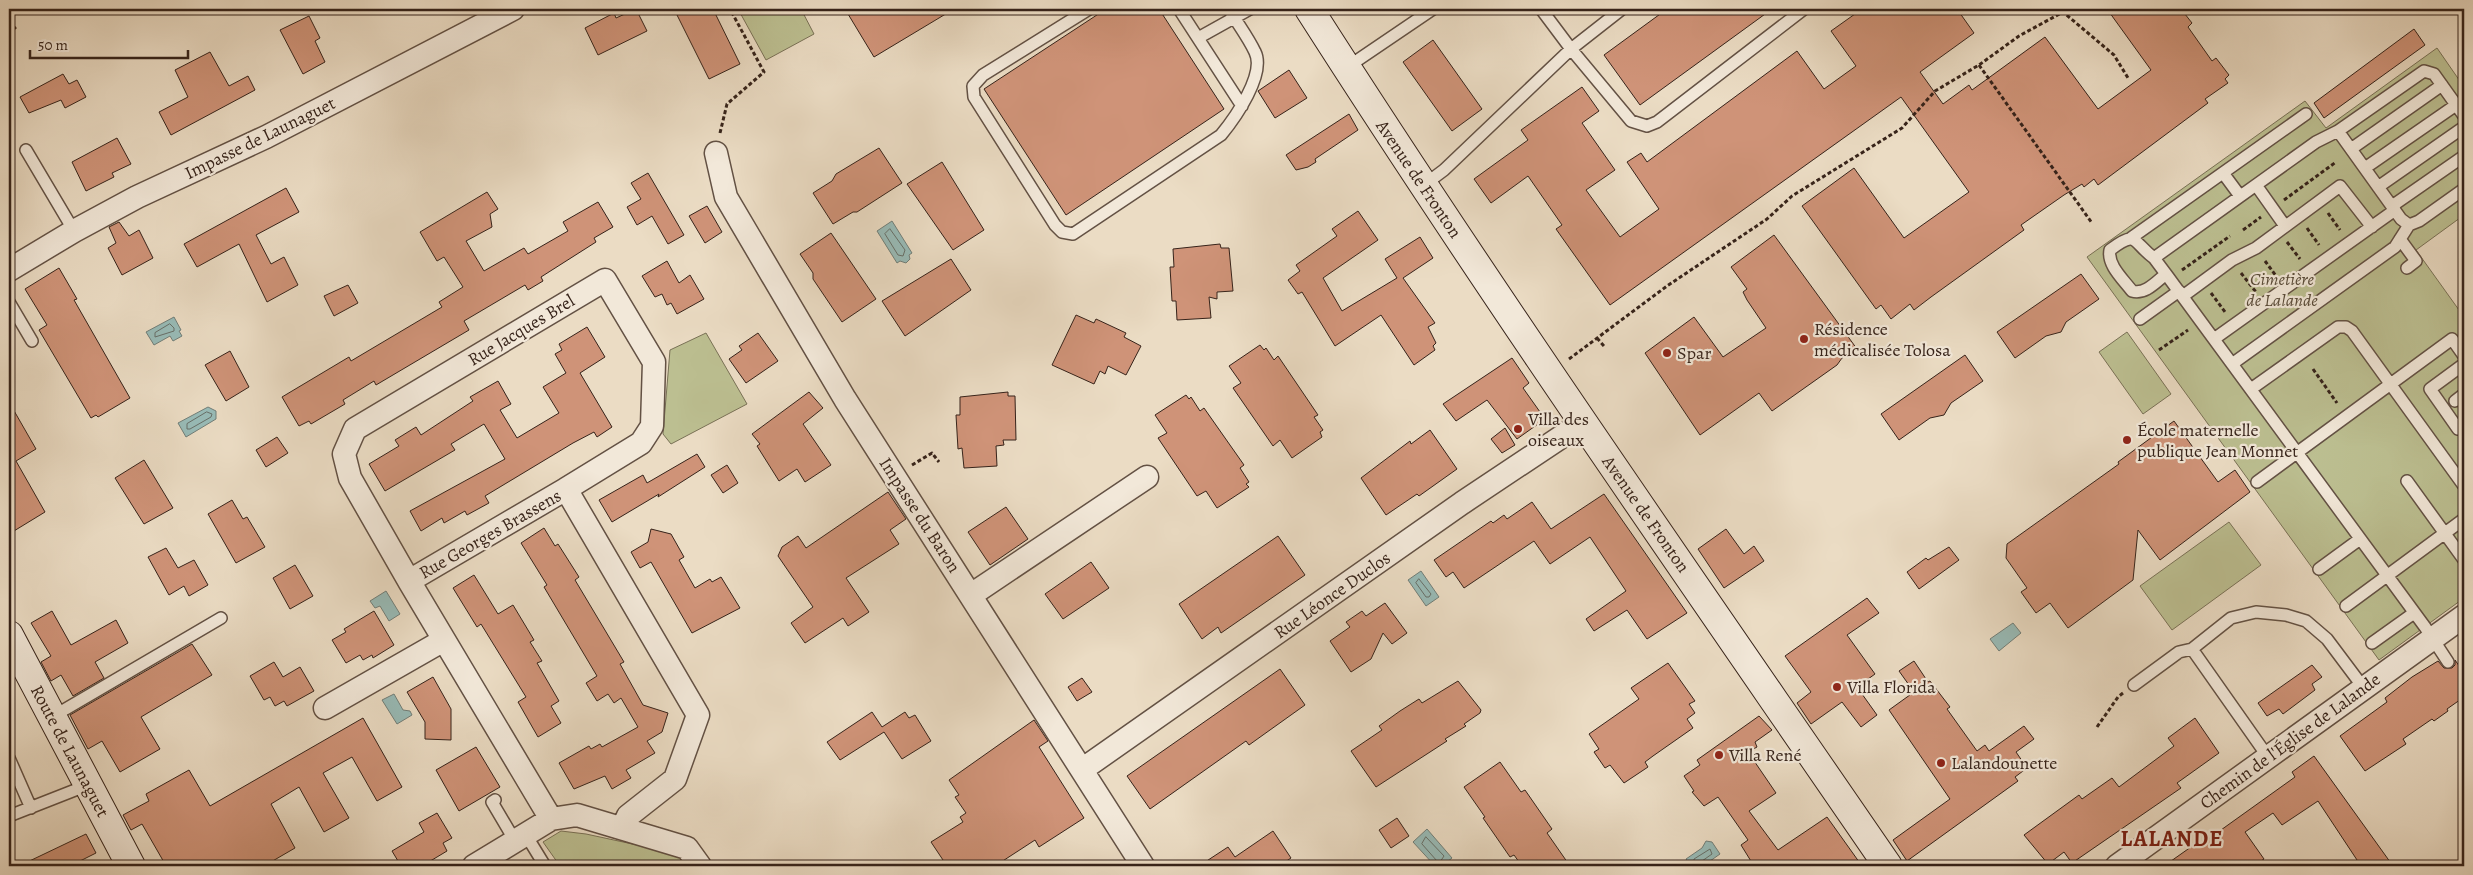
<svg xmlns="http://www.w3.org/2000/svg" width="2473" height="875" font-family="Alegreya,serif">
<rect width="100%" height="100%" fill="#ebdcc4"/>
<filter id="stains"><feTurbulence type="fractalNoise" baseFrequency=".004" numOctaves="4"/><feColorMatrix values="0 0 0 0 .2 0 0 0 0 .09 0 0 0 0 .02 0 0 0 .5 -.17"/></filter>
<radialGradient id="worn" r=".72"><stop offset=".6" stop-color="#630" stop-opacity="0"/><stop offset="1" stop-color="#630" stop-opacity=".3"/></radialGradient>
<path fill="#bcbf91" stroke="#797156" d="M738,9h63l13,25 -48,26z
M2437,48l27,39v128l-48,35 48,67v281l-85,62 -292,-403 218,-156 21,27z
M2127,332l44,62 -28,20 -44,-62z
M706,333l41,71 -76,40 -8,-10 7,-84z
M2229,522l32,43 -89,65 -32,-44z
M561,831l25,3 93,20 14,12h-133l-17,-24z"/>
<path fill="#98bbb7" stroke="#717e78" d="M892,221l20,32 -3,2 1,4 -4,4 -6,-2 -3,2 -20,-32z
M174,317l7,13 -2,1 3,5 -9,5 -3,-5 -16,9 -8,-13z
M208,407l8,4v8l-30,18 -8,-14z
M1421,571l18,26 -13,9 -18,-26z
M386,591l14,23 -11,7 -9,-15 -5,2 -5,-7z
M2013,623l8,10 -22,18 -9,-12z
M394,694l9,16 7,1 2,4 -15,9 -15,-24z
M1427,829l25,29 -10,8h-7l-22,-24z
M1706,841l6,1 8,12 -17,12h-13l-4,-7 16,-11z"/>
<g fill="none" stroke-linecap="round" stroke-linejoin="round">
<path stroke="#676f68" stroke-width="1" d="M890,229l15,21 -2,6 -5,-1 -13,-21z
M170,324l4,4v3l-19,6v-4z
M207,412l5,2 -1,3 -21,12h-3v-5z
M1419,579l12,15 -2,3h-3l-10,-14z
M1426,837l18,19 -4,6 -3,-1 -15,-17z
M1694,866v-7l16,-10 2,5 -10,7 -1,5"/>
</g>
<path fill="#cf9378" stroke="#36231a" d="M636,9l11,22 -49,24 -13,-27 29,-15 2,5z
M674,9h39l27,55 -31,15z
M845,9h109l-80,48z
M1106,9h53l65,100 -158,106 -82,-126z
M1667,9h105l-132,96 -36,-50z
M1862,9h95l17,24 -54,39 23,32 26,-19 3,5 73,-53 53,72 53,-39 -44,-61h74l11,14 -4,4 24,34 4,-3 13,17 -4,4 3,4 -23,16 3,4 -110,82 -4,-6 -10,8 -2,-3 -18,11 -43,30 3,5 -93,67 -17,13 -4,-6 -19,15 -10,-14 -5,4 -74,-103 52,-38 50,70 65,-46 -68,-95 -291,208 -54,-76 6,-4 -34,-49 -37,27 -17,-24 54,-39 -7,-10 61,-43 17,24 -17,12 33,47 -29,20 34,47 39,-28 -32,-47 14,-9 6,9 150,-111 27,38 32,-23 -25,-35z
M309,16l11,22 -5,3 10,21 -22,12 -23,-44z
M2414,29l11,16 -101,73 -10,-15z
M1433,40l49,69 -30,22 -49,-69z
M210,52l19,34 19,-10 7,14 -84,45 -12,-23 29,-15 -13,-27z
M1289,70l18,28 -32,20 -17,-27z
M63,74l6,10 8,-4 9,17 -21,11 -4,-8 -32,13 -9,-16z
M1349,114l9,16 -43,29 1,3 -8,5 -12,3 -10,-15z
M117,138l14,26 -19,9 2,4 -28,14 -14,-29z
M879,148l23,35 -45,29h-4l-20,12 -20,-31 19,-12 4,-7z
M942,162l42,68 -31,20 -46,-66z
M648,173l36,62 -16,9 -16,-28 -15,9 -10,-18 14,-8 -10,-16z
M286,188l13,24 -43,23 15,29 13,-7 14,28 -31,17 -28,-58 -42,23 -13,-23z
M487,192l11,17 -8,5 2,13 -26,14 18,30 40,-23 4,6 40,-23 -5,-9 35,-20 15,25 -19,11 2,4 -55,35 2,4 -15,9 -3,-5 -61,36 5,9 -93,55 -2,-4 -31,19 2,4 -34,20 -2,-3 -10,5 -17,-29 67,-40 2,4 91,-54 -3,-5 24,-15 -19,-30 -7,4 -17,-29z
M707,206l15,26 -17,11 -16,-27z
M1358,211l20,29 -55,38 19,33 55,-33 -12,-19 35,-22 13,21 -30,20 32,45 -7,4 8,16 -3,3 2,4 -21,15 -33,-50 -46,31 -33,-54 -4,2 -10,-14 12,-9 -4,-6 41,-29 -5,-7z
M119,222l10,14 10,-6 14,28 -31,17 -14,-27 8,-5 -7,-16z
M831,233l45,66 -34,23 -29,-43v-6l-13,-19z
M1774,235l83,114 -15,9 -5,7 -65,46 -13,-18 -59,42 -55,-82 49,-36 29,40 43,-29 -19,-28 -4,-8 4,-3 -16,-22z
M1220,244l1,4h8l4,43 -16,1v7l-8,-2 2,21 -34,2 -1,-19h-4l-2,-34h4l-1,-18z
M951,259l20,31 -66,46 -23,-35z
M667,261l12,22 11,-8 14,24 -27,15 -6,-11 -4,2 -5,-11 -7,3 -13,-21z
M59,268l18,31 -3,1 56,98 -32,19 -2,-2 -5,3 -52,-88 8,-5 -22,-36z
M2081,274l18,25 -33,23 -5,10 -15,4 -31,22 -18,-26z
M348,285l10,18 -24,13 -10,-20z
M1076,315l18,8 2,-4 30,14 -2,4 17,9 -15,29 -18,-9 -3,8 -5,-3 -6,13 -42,-19z
M587,327l18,30 -25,16 32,54 -15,10 -3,-5 -21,11 -88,53 4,7 -22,12 -2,-4 -21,12 -2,-5 -21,13 -11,-20 95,-52 -21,-35 -33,20 4,6 -70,41 -16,-27 30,-18 -4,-6 21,-13 5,8 52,-34 -3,-4 28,-16 13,23 -11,6 17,28 42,-25 -16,-26 23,-14 -11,-19 7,-4 -3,-6z
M758,333l20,28 -32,22 -17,-24 13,-9 -3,-4z
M1260,345l4,5 2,-2 8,12 4,-4 40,59 -4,2 9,13 -3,2 2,5 -30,21 -12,-18 -7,6 -40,-58 8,-5 -12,-17z
M230,351l19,36 -23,14 -21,-36z
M1965,355l18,26 -32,22 -7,12 -14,3 -31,22 -18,-26z
M1512,358l17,25 -6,5 22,31 -28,20 -30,-39 -31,21 -13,-17z
M809,392l14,16 -20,16 28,41 -26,17 -8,-13 -18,12 -22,-35 3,-2 -8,-10z
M1008,392v4h7l1,44h-13l1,5 -8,1 1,20 -33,2 -2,-20 -4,1 -2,-34h4v-18z
M1186,395l3,4 2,-2 9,14 4,-3 40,57 -4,3 9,14 -3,2 3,3 -32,21 -11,-17 -9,5 -39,-58 9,-5 -12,-18z
M9,402l27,47 -20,12 29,51 -36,22z
M2174,421l44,61 17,-12 15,22 -90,68 -22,-30 -5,50 -65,48 -18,-25 -14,10 -15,-21 6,-4 -21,-30 1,-14 112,-80 -1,-2z
M1505,428l10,17 -13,8 -11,-14z
M1430,430l27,39 -38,27 -2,-2 -31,21 -25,-37 49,-37 1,3z
M277,437l11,16 -22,14 -10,-17z
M697,454l8,13 -47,30 1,-3 -47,28 -13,-22 44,-25 4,8z
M144,460l29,48 -29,16 -29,-46z
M727,465l11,18 -15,10 -12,-18z
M888,492l18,27 -16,11 9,14 -53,34 23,34 -21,14 -5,-8 -38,25 -14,-20 22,-16 -35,-51 4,-9 16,-11 8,12z
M1604,494l83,119 -40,26 -20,-29 -33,21 -8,-12 40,-28 -36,-54 -40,27 -16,-23 -70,47 -11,-16 -7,5 -12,-17 57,-39 2,2 11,-8 3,4 25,-17 19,27z
M232,500l11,19 4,-2 18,30 -29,16 -28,-49z
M1006,507l22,32 -38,26 -22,-33z
M544,528l11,18 3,-2 21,33 -4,3 49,82 -4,2 23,41 25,8 -6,19 -15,9 8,12 -29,17 5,8 -19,11 -7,-13 -31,13 -15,-26 30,-17 2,3 9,-5 2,3 36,-20 -17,-29 -7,5 -6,-9 -11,7 -11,-18 11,-7 -53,-89 3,-2 -26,-42z
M651,529l20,5 13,23 -5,3 16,28 15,-9 2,3 9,-5 19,31 -48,25 -41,-71 -11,6 -9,-16 17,-10z
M1726,529l18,25 10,-8 10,15 -40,27 -26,-39z
M1278,536l27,39 -84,58 -3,-6 -16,12 -23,-35z
M1949,547l10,13 -40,29 -12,-17 19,-14 2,2z
M166,548l12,20 16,-8 14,25 -19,11 -5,-10 -15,9 -21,-38z
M1091,562l18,26 -46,31 -18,-25z
M295,565l18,31 -23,13 -17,-31z
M474,575l24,39 15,-9 21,35 -4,2 12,19 -5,2 22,38 -8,5 10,17 -23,14 -20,-35 8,-5 -45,-73 -4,3 -24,-39z
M1867,598l12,15 -32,22 28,39 -18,13 20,28 -16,12 -19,-25 -31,22 -14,-21 14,-11 -26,-36z
M1385,603l22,30 -15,11 -9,-11 -12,26 -20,13 -21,-31 20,-14 -4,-5 16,-11 4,5z
M52,611l19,34 45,-25 12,23 -33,19 9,16 -31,18 -12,-21 -10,6 -10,-19 10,-6 -20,-33z
M374,611l20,34 -21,13 -1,-3 -9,5 -3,-5 -14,8 -14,-23 14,-8 -2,-3z
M192,644l20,31 -71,42 19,32 -40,23 -18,-31 -14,8 -18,-34z
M2455,660l9,13v24l-17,12 1,2 -14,10 -2,-2 -29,20 3,5 -41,27 -25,-35 47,-34 -2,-4 27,-21 26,-16 6,7h8l3,-3z
M1914,661l14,21 2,-1 20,26 -3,2 30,42 8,-6 4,6 35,-25 10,13 -18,13 11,16 -12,9 3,4 -111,80 -14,-21 57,-41 -61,-89 25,-18 -15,-21z
M274,662l9,15 17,-10 14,24 -27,15 -3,-5 -9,5 -5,-9 -6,3 -14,-24z
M1668,663l27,38 -6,3 6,9 -8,6 6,9 -40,28 -8,6 3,5 -24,16 -14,-18 -5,3 -11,-16 5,-3 -10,-15 50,-35 -8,-11z
M2312,665l10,12 -10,7 3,6 -32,24 -4,-5 -12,7 -9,-13z
M1280,669l25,36 -56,40 -3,-4 -96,68 -23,-33z
M433,677l18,32v31l-26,-1v-17l-18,-30z
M1082,678l10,14 -15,9 -9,-14z
M1458,681l23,29 -1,3 -16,11 2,2 -21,13 2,2 -71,46 -25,-36 31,-21 -3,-4 21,-15 19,-12 3,4z
M872,712l10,15 23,-15 4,6 6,-3 16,26 -29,18 -18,-27 -44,28 -13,-18z
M1759,716l13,14 -17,12 2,5 -9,5 28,41 -27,18 29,39 49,-33 35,49h-108l-13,-21 7,-5 -30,-43 -14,9 -12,-14 2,-1 -10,-15 16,-11 -3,-5z
M363,718l39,69 -25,14 -25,-44 -29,16 26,45 -25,14 -25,-45 -28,17 24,44 -31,18h-91l-3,-5 -5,3 -23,-40 -11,6 -8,-15 26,-14 -3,-7 43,-24 21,36z
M2195,718l24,35 -42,30 4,5 -109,75 -8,-11 -16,12 -24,-29 55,-40 3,4 30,-21 7,9 55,-41 -6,-8z
M1034,720l14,21 -9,6 45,71 -45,29 -4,-7 -40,26h-48l-16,-24 32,-20 -3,-5 6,-4 -11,-16 4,-2 -10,-15z
M476,747l24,40 -41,24 -23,-41z
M2314,756l79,110h-32l-43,-65 -36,24 -9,-12 -28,19 19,27 -11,7h-89l34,-24 2,3 95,-68 -3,-5z
M1500,762l21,30 4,-2 27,39 -5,4 23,33h-48l-8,-11 -4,2 -27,-39 2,-1 -21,-30z
M437,813l15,25 -9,5 4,8 -25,15h-21l-9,-15 32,-19 -5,-9z
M1397,818l12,18 -18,12 -12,-18z
M1273,831l18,27 -12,8h-80l29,-19 7,10z
M86,834l10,19 -26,13h-51z"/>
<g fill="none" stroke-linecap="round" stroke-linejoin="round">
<defs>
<path id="lane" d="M1089,9l-106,66 -10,11 1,11 81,128 7,7 11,2 148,-99c14,-17 45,-61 34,-83 -7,-15 -18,-29 -26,-43
M1179,9l63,97
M1541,9l30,40 60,72 16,5 10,-4 147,-113
M1198,38l52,-29
M1346,68l87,-59
M2351,149l91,-64
M26,150l48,81
M2365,168l91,-63
M2223,173l17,23
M1424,185l20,-15 127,-121 51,-40
M2256,185l29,41
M2378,187l86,-60
M2392,206l72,-50
M2409,225l-8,-6 -63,-88 86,-60 10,3 30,42
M2131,238l175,-124
M2400,239l16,22 -9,7
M2154,258l12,16c-10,8 -21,21 -34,17 -9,-12 -25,-26 -22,-41 28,-21 22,-8 44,8l162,-116 22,-11
M2166,274l259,353 23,35
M2183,296l49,-36 24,-12 84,-62 32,41
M9,302l23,39
M2140,319l39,-28
M2214,339l181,-129
M2232,364l163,-117 14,-22 10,-4 45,-32
M2464,364l-34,25 28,40 6,-4
M2251,389l87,-62h8l6,4 112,155
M2455,401l9,-7
M2407,481l57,79
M2257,482l195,-143 12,17
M2319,569l41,-30
M2346,606l118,-87
M2372,643l42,-30
M2134,685l45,-33 13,-3
M52,717l169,-99
M2268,757l-76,-108 39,-31 25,-6 30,3 20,6 21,18 36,48
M9,758l22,50
M495,800l-3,2 23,39
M9,816l79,-31
M526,835l19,31"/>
<path id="street" d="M716,153l10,44 119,202 298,467
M9,270l65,-39 63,-34 129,-60 247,-128
M409,581l-59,-103 -6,-24 11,-25 250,-149 49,82 -2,64 -11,17 -75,46
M971,595l176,-118
M325,708l119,-68
M1083,769l379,-266 120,-80
M551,819l-142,-238 157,-92 132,226 -23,64 -47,37 -5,11
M474,866l77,-47 26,-4 110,33 13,18
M2117,866l347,-250"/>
<path id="secondary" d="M1309,9c186,291 384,573 579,857
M9,635l122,231"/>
</defs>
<use href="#lane" stroke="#635144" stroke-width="14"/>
<use href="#street" stroke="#635144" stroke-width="25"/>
<use href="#secondary" stroke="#36231a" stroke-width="30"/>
<path stroke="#36231a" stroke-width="3" stroke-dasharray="4 2.5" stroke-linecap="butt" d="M9,15l6,13 -6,3
M1979,65l113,158
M720,133l7,-29 37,-32 -34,-63
M2284,200l52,-38
M2328,213l12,17
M2307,228l12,17
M2243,230l18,-13
M2287,242l13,17
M2265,261l11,15
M2182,270l48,-34
M2241,273l15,19
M2211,293l14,19
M1597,338l7,8
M2159,350l29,-20
M1569,359l98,-73 100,-67 25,-23 110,-68 33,-37 44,-26 40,-29 44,-24 51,43 14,23
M2313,369l24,34
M912,465l20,-12 7,9
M2097,727l21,-30 5,-4"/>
<use href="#lane" stroke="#f2e8d9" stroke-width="11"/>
<use href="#street" stroke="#f2e8d9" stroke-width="22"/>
<use href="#secondary" stroke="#f2e8d9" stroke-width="28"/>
</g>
<g fill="#8f2418" stroke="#f2e8d9" stroke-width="2">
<circle cx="1804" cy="339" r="5"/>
<circle cx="1667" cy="353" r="5"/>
<circle cx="1518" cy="429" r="5"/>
<circle cx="2127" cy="440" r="5"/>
<circle cx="1837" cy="687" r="5"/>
<circle cx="1719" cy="755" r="5"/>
<circle cx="1941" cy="763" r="5"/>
</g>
<g text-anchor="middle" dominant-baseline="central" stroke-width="4.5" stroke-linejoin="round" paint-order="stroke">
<g font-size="18" fill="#36231a" stroke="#f2e8d9">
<text transform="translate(260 138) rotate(-26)">Impasse de Launaguet</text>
<text transform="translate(1419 179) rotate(56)">Avenue de Fronton</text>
<text transform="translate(521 330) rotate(-31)">Rue Jacques Brel</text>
<text transform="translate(1646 514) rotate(55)">Avenue de Fronton</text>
<text transform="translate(920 515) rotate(57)">Impasse du Baron</text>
<text transform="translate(490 534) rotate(-30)">Rue Georges Brassens</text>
<text transform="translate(1332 595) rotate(-35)">Rue Léonce Duclos</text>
<text transform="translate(2290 741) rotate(-36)">Chemin de l'Église de Lalande</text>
<text transform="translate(70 751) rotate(62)">Route de Launaguet</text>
</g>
<g font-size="18" font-style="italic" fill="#584a38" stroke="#f2e8d9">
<text x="2282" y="279">Cimetière<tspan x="2282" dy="21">de Lalande</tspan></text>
</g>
<g font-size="18" fill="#36231a" stroke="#f2e8d9" text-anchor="start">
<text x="1814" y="329">Résidence<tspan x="1814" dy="21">médicalisée Tolosa</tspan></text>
<text x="1677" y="353">Spar</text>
<text x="1528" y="419">Villa des<tspan x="1528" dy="21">oiseaux</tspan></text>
<text x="2137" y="430">École maternelle<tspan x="2137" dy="21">publique Jean Monnet</tspan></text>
<text x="1847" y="687">Villa Florida</text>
<text x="1729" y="755">Villa René</text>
<text x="1951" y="763">Lalandounette</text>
</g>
<g font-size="22" font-weight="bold" letter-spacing="1" fill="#7a1f14" stroke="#f2e8d9">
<text x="2172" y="839">LALANDE</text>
</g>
</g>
<rect width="2473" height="875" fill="none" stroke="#ebdcc4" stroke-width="30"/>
<rect x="10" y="10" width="2453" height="855" fill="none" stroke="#36231a" stroke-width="2.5"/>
<rect x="15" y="15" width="2443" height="845" fill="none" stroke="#36231a"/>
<path d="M30 50v8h158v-8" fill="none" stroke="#36231a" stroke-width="2.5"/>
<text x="38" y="50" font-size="15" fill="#36231a" stroke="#f2e8d9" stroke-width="4" paint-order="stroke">50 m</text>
<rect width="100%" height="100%" filter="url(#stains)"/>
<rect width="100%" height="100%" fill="url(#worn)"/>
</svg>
